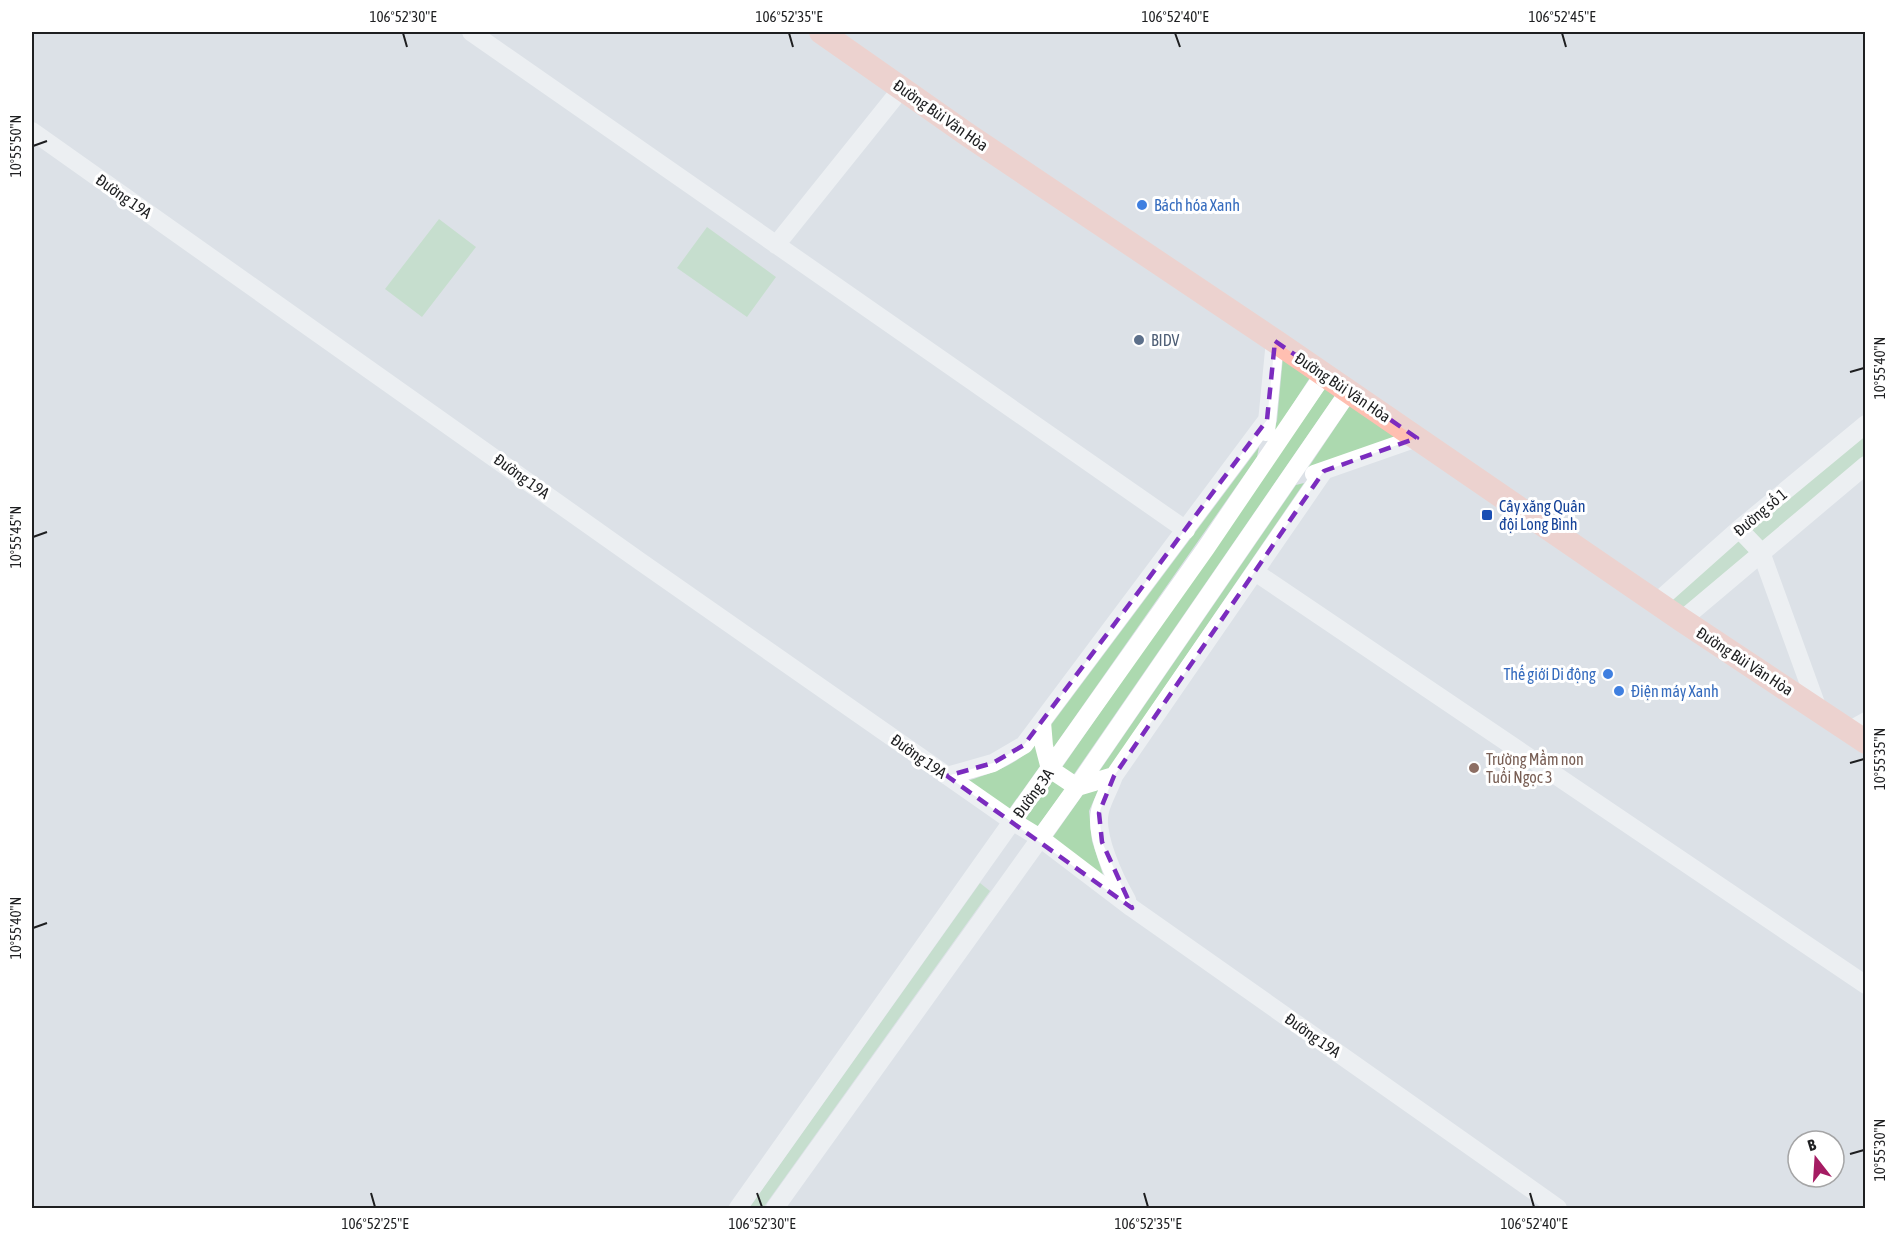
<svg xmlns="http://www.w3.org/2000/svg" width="1897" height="1240" font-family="'Asap Condensed',sans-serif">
<rect width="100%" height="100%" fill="#dce1e7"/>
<path fill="#acd9af" d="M439,219l37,28 -54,70 -37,-28z
M707,227l69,50 -29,40 -70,-49z
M1283,357l28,19 -40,62 6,-17z
M1326,387l10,7 -264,383 -11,-8z
M1351,404l46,32 -91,35z
M1865,431v26l-104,87 -13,-14z
M1259,447l-2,10 -206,294 -3,-22z
M1304,483l-198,290 -10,3 200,-291z
M1739,537l14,15 -68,58 -17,-11z
M1038,741l5,21 -38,53 -44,-32c28,-9 59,-18 77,-42z
M1055,778l12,8 -35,48 -12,-8z
M1100,786l-11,25 3,30 13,40 -57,-37 38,-54z
M980,883l10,8 -227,317h-14z"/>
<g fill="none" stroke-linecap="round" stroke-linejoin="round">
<path stroke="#fff" stroke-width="18" d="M471,32l715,498
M32,131l609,431 371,259 28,17 92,70 426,300
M776,245l126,-157
M1266,432l9,-91
M1314,474l103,-36
M1739,529l22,23 57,157
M1255,572l611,413
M1657,602l82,-73 127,-105
M1682,620l184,-155
M1042,722l2,24 6,23 27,18 37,-11
M1850,730l16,-9
M947,776l46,-13 31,-18 243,-325
M1127,900c-12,-21 -33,-65 -27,-89 3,-12 10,-23 14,-35l210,-305
M738,1208l468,-660 118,-174
M775,1208l302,-421 272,-396"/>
<path stroke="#ffbfb1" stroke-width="24" d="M821,32l147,103 307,206 407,279 184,122"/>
</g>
<path d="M0 0H1897V1240H0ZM1275,341l142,97 -93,33 -210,305 -15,37 3,29 30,66 -185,-132 46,-13 31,-18 243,-325z" fill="#dce1e7" fill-opacity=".55" fill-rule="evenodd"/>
<path fill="none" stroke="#7b2cbf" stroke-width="4.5" stroke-dasharray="12 8" stroke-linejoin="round" d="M1275,341l142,97 -93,33 -210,305 -15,37 3,29 30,66 -185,-132 46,-13 31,-18 243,-325z"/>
<path fill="none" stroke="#1e1f21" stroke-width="2" d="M403,33l4,14M789,33l4,14M1175,33l5,14M1562,33l4,14M33,146l14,-5M1850,372l14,-4M33,537l14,-5M1850,763l14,-4M33,928l14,-5M1850,1154l14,-4M371,1193l4,14M757,1193l5,14M1144,1193l4,14M1530,1193l4,14"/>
<g fill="#3f7fe0" stroke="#fff" stroke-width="2">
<circle cx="1142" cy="205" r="6"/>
<circle cx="1608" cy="674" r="6"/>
<circle cx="1619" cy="691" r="6"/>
</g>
<circle fill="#5c6f8a" stroke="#fff" stroke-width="2" cx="1139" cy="340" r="6"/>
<rect fill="#1a4fb4" stroke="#fff" stroke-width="2" x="1481" y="509" width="12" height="12" rx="3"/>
<circle fill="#8d6e63" stroke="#fff" stroke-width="2" cx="1474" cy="768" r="6"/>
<g text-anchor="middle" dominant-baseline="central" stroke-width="6" stroke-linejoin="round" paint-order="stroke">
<g font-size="16" fill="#1e1f21" stroke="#fff">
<text transform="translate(941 115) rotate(35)">Đường Bùi Văn Hòa</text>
<text transform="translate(124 196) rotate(35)">Đường 19A</text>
<text transform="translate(1343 387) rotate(34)">Đường Bùi Văn Hòa</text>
<text transform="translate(522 476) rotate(36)">Đường 19A</text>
<text transform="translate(1760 512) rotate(-40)">Đường số 1</text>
<text transform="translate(1745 661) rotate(33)">Đường Bùi Văn Hòa</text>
<text transform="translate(919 756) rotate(35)">Đường 19A</text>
<text transform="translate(1033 793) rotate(-54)">Đường 3A</text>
<text transform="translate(1313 1035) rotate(35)">Đường 19A</text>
</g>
<g font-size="16" fill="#366cbe" stroke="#fff" text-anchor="start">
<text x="1154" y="205">Bách hóa Xanh</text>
<text x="1596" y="674" text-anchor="end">Thế giới Di động</text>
<text x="1631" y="691">Điện máy Xanh</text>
</g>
<g font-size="16" fill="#4e5e75" stroke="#fff" text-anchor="start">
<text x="1151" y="340">BIDV</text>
</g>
<g font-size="16" fill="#164399" stroke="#fff" text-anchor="start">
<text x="1499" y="506">Cây xăng Quân<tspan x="1499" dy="18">đội Long Bình</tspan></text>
</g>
<g font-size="16" fill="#785e54" stroke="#fff" text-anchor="start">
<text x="1486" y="759">Trường Mầm non<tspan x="1486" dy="18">Tuổi Ngọc 3</tspan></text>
</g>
</g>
<rect width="1897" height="1240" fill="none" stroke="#ffffff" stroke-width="66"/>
<g transform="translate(1816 1159) rotate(343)"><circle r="28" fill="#ffffff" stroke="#a5a5a6" stroke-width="1.5"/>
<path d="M0-4.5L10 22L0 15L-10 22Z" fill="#a51c63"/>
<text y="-9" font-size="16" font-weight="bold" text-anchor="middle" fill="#1e1f21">B</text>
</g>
<rect x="33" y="33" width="1831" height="1174" fill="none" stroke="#1e1f21" stroke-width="2"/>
<g font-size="15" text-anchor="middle" fill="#1e1f21">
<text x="403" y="22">106°52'30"E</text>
<text x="789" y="22">106°52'35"E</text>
<text x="1175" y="22">106°52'40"E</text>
<text x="1562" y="22">106°52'45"E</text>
<text transform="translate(16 146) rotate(-90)" y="5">10°55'50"N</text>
<text transform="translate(1880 368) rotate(-90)" y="5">10°55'40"N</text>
<text transform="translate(16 537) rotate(-90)" y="5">10°55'45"N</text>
<text transform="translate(1880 759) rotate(-90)" y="5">10°55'35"N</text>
<text transform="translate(16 928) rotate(-90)" y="5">10°55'40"N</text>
<text transform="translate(1880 1150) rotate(-90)" y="5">10°55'30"N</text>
<text x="375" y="1229">106°52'25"E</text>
<text x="762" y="1229">106°52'30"E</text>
<text x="1148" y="1229">106°52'35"E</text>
<text x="1534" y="1229">106°52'40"E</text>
</g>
</svg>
